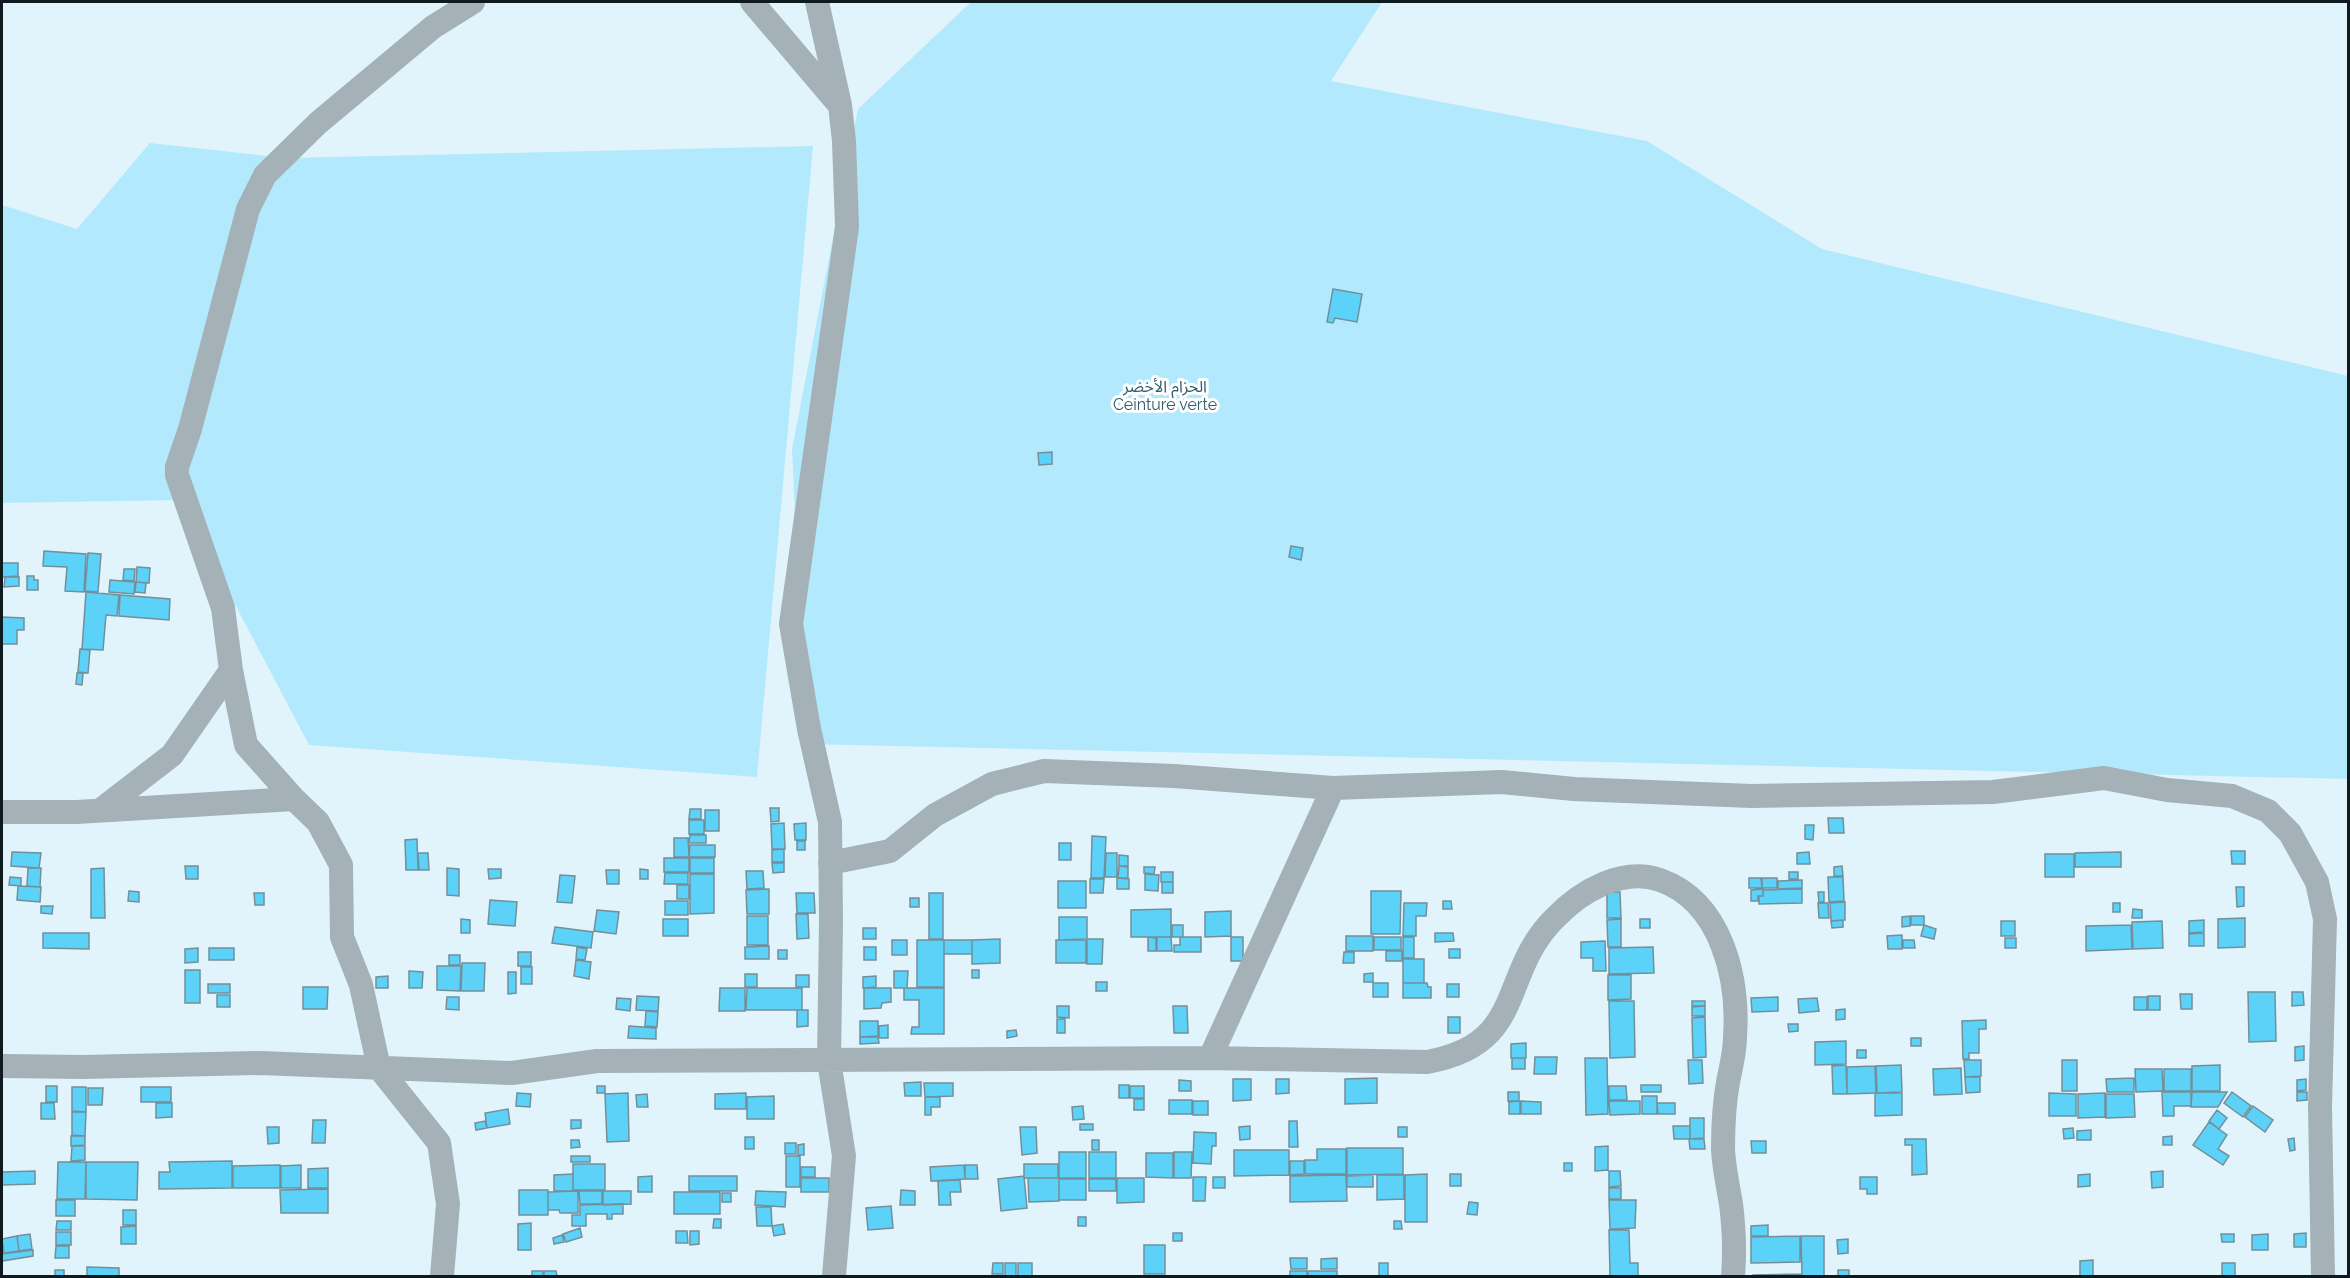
<svg xmlns="http://www.w3.org/2000/svg" width="2350" height="1278" font-family="Raleway,'Noto Sans Arabic',sans-serif">
<rect width="100%" height="100%" fill="#e1f4fc"/>
<path fill="#b3e9fd" d="M971,2h411l-51,79 316,60 175,108 526,127v403l-1543,-35 -13,-295 66,-340z
M150,143l135,15 528,-12 -56,631 -448,-32 -129,-245 -178,3v-298l75,24z"/>
<path fill="#5dd2f9" stroke="#728f9a" stroke-width="1.5" d="M1333,289l29,5 -5,28 -22,-4 -2,5 -6,-1z
M1052,452v12l-13,1 -1,-12z
M1291,546l12,2 -2,12 -12,-3z
M44,551l42,3 -2,38 -19,-1 2,-24 -24,-1z
M88,553l13,1 -3,38 -13,-1z
M2,563h16v13l-16,1z
M137,567l13,1 -1,15 -13,-1z
M124,569h11l-1,12 -11,-1z
M27,576h7v4h4v10h-11z
M5,577h14v9l-15,1z
M110,580l25,2 -1,12 -25,-2z
M136,582l10,1 -1,10 -10,-1z
M86,592l33,3 -2,21 -11,-1 -3,35 -21,-1z
M120,595l50,4 -1,21 -50,-4z
M2,617l22,1v12h-7v14h-15z
M80,649l10,1 -2,23 -10,-1z
M77,673h6l-1,12 -6,-1z
M770,808h9v13l-8,1z
M690,809h11v10h-12z
M705,810h14v21h-14z
M1828,818h15l1,15h-15z
M689,820h15v14h-15z
M784,823l1,26h-13l-1,-25z
M806,823v17h-11l-1,-16z
M1805,825h9l-1,15 -8,-1z
M690,835h16v8h-17z
M1092,836l14,1 -2,41h-13z
M674,838h14l1,19h-15z
M417,839l1,31h-12l-1,-30z
M797,841h8v9h-8z
M1059,843h12v17h-12z
M690,845h25v12h-26z
M784,849v13h-12v-12z
M2231,851h14v13h-13z
M12,852l29,1 -2,15 -28,-2z
M1809,852l1,12h-13v-11z
M2121,852v15h-46v-14z
M418,853h10l1,17h-10z
M1106,853h11v24h-12z
M2045,854h29v23h-29z
M1119,855l9,1v10h-9z
M664,858h25v14h-25z
M690,858h24v15h-24z
M772,863h12v9l-11,1z
M185,866h13v13h-12z
M1119,866l9,1v11h-10z
M1842,866l1,10h-9v-9z
M1144,867h11l-1,7 -10,-1z
M28,868h13l-1,19 -13,-1z
M104,868l1,50h-14v-49z
M447,868l12,1v27l-12,-1z
M488,869h13v9l-12,1z
M640,869l8,1v9h-8z
M606,870h13v14h-12z
M746,871h17l1,17 -17,1z
M1161,872h12v10h-12z
M1789,872h9v7h-9z
M665,873h23v11h-24z
M690,874h24v39l-24,1z
M1145,874l14,1 -1,16 -13,-1z
M560,875l15,1 -3,27 -15,-1z
M10,877l11,1v8l-12,-1z
M1828,877h15l1,24 -15,1z
M1117,878l12,1v10h-12z
M1749,878h12l1,10h-13z
M1762,878h15v10h-15z
M1090,879h14l-1,14h-13z
M1802,880v8l-24,1v-8z
M1058,881h28v27h-28z
M1162,882h11v11h-11z
M677,885h12v14h-12z
M18,886l23,1 -1,15 -23,-2z
M2236,887h8v19l-7,1z
M769,889v25h-22l-1,-24z
M1763,889v7h-5v5h-7v-11z
M1802,889v14l-43,1v-8h4v-6z
M129,891l10,1v10l-11,-1z
M1371,891h30l-1,43h-29z
M1607,892h13l1,26h-14z
M1818,892h6v10h-5z
M254,893h10v12h-9z
M796,893h18l1,20h-18z
M929,893h14v46h-14z
M910,898h9v9h-9z
M490,900l27,2 -2,24 -27,-2z
M665,901h23v14h-23z
M1443,901h8l1,8h-9z
M1845,902v18l-14,1 -1,-18z
M1404,903h23l-1,13h-10v20h-13z
M1818,903h10l1,15h-10z
M2113,903h7v9h-7z
M41,906h12l-1,8 -11,-1z
M1171,909v28h-40v-27z
M2133,909l9,1v8h-10z
M597,910l22,2 -3,22 -22,-3z
M1231,911v25l-26,1v-25z
M796,914h12l1,24 -12,1z
M747,916h21v29h-21z
M1910,916v10l-8,1v-10z
M1911,916h13v9h-13z
M1059,917h28v22l-28,1z
M2245,918v29l-27,1v-29z
M461,919l9,1v13h-9z
M663,919h25v17h-25z
M1621,919v28h-13l-1,-27z
M1640,919h10v9h-10z
M1843,920v7l-11,1 -1,-7z
M2204,920v12l-15,1v-12z
M2001,921h14v15h-14z
M2162,921l1,27 -30,1 -1,-27z
M1172,925h11v12h-11z
M1924,925l12,4 -2,10 -13,-3z
M2131,925l1,24 -46,2v-25z
M555,927l38,5 -2,16 -39,-5z
M863,928h13v11h-13z
M43,933h46v16l-46,-1z
M1435,933h18l1,8 -19,1z
M2204,933v13h-15v-12z
M1902,935v14h-14l-1,-13z
M1346,936h27v15h-27z
M1148,937l8,1v13h-8z
M1157,937h14l1,14h-15z
M1180,937h21v15h-27v-7h6z
M1231,937h12v24h-12z
M1374,937h27v13h-27z
M1403,937h11v21h-11z
M2005,938h11v10h-11z
M1000,939v24l-28,1v-24z
M1087,939h16l-1,25h-15z
M892,940h15v15h-15z
M917,940h27v47h-27z
M944,940h28v14h-28z
M1056,940h30v23h-30z
M1903,940h11l1,8h-12z
M1605,941l1,30h-13v-13h-12v-16z
M769,946v13h-24v-12z
M577,947l10,2 -2,11 -9,-1z
M864,947h12v13h-12z
M1653,947l1,26 -45,1v-26z
M198,948v14l-13,1v-14z
M209,948h25v12h-25z
M1449,949h11v9h-11z
M778,950h9v9h-9z
M1386,951h16v10h-16z
M518,952h13v14h-13z
M1344,952h10v11h-11z
M449,955h11v10h-11z
M1403,959h21v24h-21z
M576,960l15,2 -2,17 -15,-3z
M462,963h23l-1,28h-23z
M437,966h24l-1,25 -23,-1z
M521,967h11v17h-11z
M185,970h15v33h-15z
M972,970h7v8h-7z
M409,971l14,1 -1,16h-13z
M894,971h14l-1,17h-13z
M508,972h8v21l-8,1z
M1373,973v9h-9v-8z
M745,974h12v13h-12z
M796,975h13v12h-13z
M1608,975h23v24l-23,1z
M388,976v12h-12v-11z
M876,976v11l-13,1v-11z
M1096,982h11v9h-11z
M1373,983h15v14h-15z
M1403,983h24l1,4h3v11h-28z
M208,984h22v9h-22z
M1447,984h12v13h-12z
M303,987h25l-1,22h-24z
M720,988h25v23h-26z
M747,988h55v22h-56z
M864,988h27v14l-9,1 -1,5 -17,1z
M904,988h40v46h-33l1,-7h7v-27h-15z
M2248,992h27l1,49 -27,1z
M2292,992h11l1,13 -12,1z
M2180,994h12v15h-11z
M217,995h13v12h-13z
M637,996l22,1 -1,14 -22,-1z
M2148,996h12v14h-12z
M447,997h12v13l-13,-1z
M1778,997v14l-26,1 -1,-14z
M2134,997h13v13h-13z
M617,998l14,1 -1,12 -14,-2z
M1817,998l2,13 -20,2 -1,-14z
M1609,1001h25l1,56 -25,1z
M1692,1001h13v5h-13z
M1057,1006h12v12l-12,-1z
M1173,1006h14l1,27h-14z
M1705,1006v10h-13v-9z
M1845,1009v10l-9,1v-10z
M797,1010h11v16l-11,1z
M646,1011l12,1 -1,15 -12,-1z
M1448,1017h12v16h-12z
M1705,1017l1,40 -13,1 -1,-40z
M1057,1019h8v14h-8z
M1986,1020v9h-7v24h-10v6h-6l-1,-38z
M860,1021h18v15l-18,1z
M1788,1024h10v7l-9,1z
M888,1025v13h-9v-12z
M629,1026l27,2v11l-28,-1z
M1016,1030l1,6 -10,2v-7z
M860,1037h18l1,6 -19,1z
M1911,1038h10v8h-10z
M1846,1041v23l-31,1v-23z
M1526,1043v15h-15v-14z
M2304,1046v14l-9,1v-14z
M1857,1050h9v8h-9z
M1535,1057h22l-1,17h-22z
M1512,1058h13v11h-13z
M1585,1058h22l1,56 -22,1z
M1688,1060h14l1,23 -14,1z
M1964,1060h17v16l-16,1z
M2062,1060h15v31h-15z
M1846,1065l1,29h-14l-1,-28z
M1901,1065l1,27 -25,1 -1,-27z
M2220,1065v26h-28v-25z
M1875,1066l1,27 -29,1v-27z
M1961,1068l1,26 -28,1 -1,-26z
M2135,1069h27l1,22 -27,1z
M2164,1069h27v22h-27z
M1965,1077h15v15l-14,1z
M1377,1078v25l-32,1v-25z
M2134,1078v14h-27l-1,-13z
M1233,1079h18v21l-18,1z
M1276,1079h13v14l-13,1z
M2306,1079v11l-9,1v-11z
M1179,1080l12,1v10h-12z
M921,1082v14h-16l-1,-13z
M924,1083h29v13l-28,1z
M1119,1085h10v13h-10z
M1641,1085h20v7h-20z
M46,1086h11v16h-11z
M597,1086h8v7h-8z
M1130,1086h14v12h-14z
M1609,1086h17l1,14h-18z
M72,1087h14v25l-14,-1z
M141,1087h30v15h-30z
M88,1088h15l-1,17h-14z
M1508,1092h11v9h-11z
M2162,1092h29v14h-17v10h-11z
M2192,1092h35l-9,15h-27z
M2232,1092l19,14 -8,11 -19,-14z
M2297,1092h10v8l-10,1z
M517,1093l14,1 -1,13 -14,-1z
M628,1093l1,48 -22,1 -2,-48z
M746,1093v16h-31v-15z
M1875,1093h27v22l-27,1z
M2049,1093l27,1v22h-27z
M2105,1093v24l-27,1v-24z
M647,1094l1,13h-11l-1,-12z
M2106,1094h28l1,23 -29,1z
M774,1096v23h-27v-22z
M1642,1096h15v18h-15z
M925,1097h15v10h-9v8h-6z
M1134,1099h10v11h-10z
M1169,1100h23v14h-23z
M1193,1101h15v14h-15z
M1520,1101v13h-11v-12z
M1521,1101l20,1v12h-20z
M1609,1101h31v13l-30,1z
M41,1103h13l1,16h-14z
M156,1103h16v14l-16,1z
M1657,1103h18v11h-17z
M1083,1106l1,13 -11,1 -1,-13z
M2253,1106l20,14 -8,12 -20,-15z
M508,1109l2,15 -23,4 -2,-15z
M2217,1110l10,8 -8,11 -10,-8z
M72,1112h14l-1,24 -13,-1z
M1690,1118h14v20l-14,1z
M313,1120h13l-1,23h-13z
M571,1120h10v8l-10,1z
M485,1121l2,7 -11,2 -1,-7z
M1289,1121h8l1,26h-9z
M2209,1122l18,13 -9,14 11,7 -6,9 -30,-20z
M1080,1124h13v6h-13z
M1250,1126v13l-10,1 -1,-13z
M1673,1126h17v13h-16z
M267,1127h12v16l-11,1z
M1020,1127h16l1,26 -15,2z
M1398,1127h9v10h-9z
M2073,1128l1,10 -10,1 -1,-10z
M2091,1130v10h-14v-9z
M1194,1132l22,1v13h-4l-1,18 -18,-1z
M71,1136h14v9l-14,1z
M2172,1136v9h-9v-8z
M745,1137h9v12h-9z
M2294,1138l1,12 -5,1 -2,-12z
M1689,1139h15l1,10h-15z
M1905,1139h21l1,35 -15,1v-30h-7z
M571,1140h8l1,7 -9,1z
M1092,1140h7v10h-7z
M1751,1141h15v12h-14z
M785,1143h11v11h-11z
M804,1144v11h-6v-10z
M72,1146h13v14l-14,1z
M1608,1146v24l-13,1v-24z
M1347,1148h56v26l-56,1z
M1317,1149h29v25h-41v-14h12z
M1234,1150h55v25l-55,1z
M1059,1152h27v26h-27z
M1089,1152h27v26h-27z
M1174,1152h18l-1,26h-17z
M1146,1153h27v25l-27,-1z
M571,1156h19v6h-19z
M786,1156h14v31h-14z
M232,1161v27l-73,1v-17h11l-1,-10z
M1290,1161h14v13l-14,1z
M58,1162h28l-1,37h-28z
M86,1162h52l-1,38 -51,-1z
M1564,1163h8v8h-8z
M573,1164h32v26h-32z
M1024,1164h34v14h-34z
M280,1165v23h-47v-22z
M301,1165v23h-20v-22z
M964,1165l1,14 -34,2 -1,-14z
M965,1165h12l1,14h-13z
M801,1167h14v10h-14z
M328,1168v20h-20v-19z
M35,1171v13l-33,1v-13z
M1609,1171h11l1,15 -12,1z
M2163,1171v16l-11,1 -1,-16z
M573,1174v17h-19v-16z
M1427,1174v48h-22v-47z
M1450,1174h11v12h-11z
M2090,1174v12l-12,1v-12z
M1346,1175l1,26 -57,1v-26z
M1373,1175v12h-26v-11z
M1377,1175h27v24l-27,1z
M652,1176v16h-14v-15z
M689,1176h48v15h-48z
M1024,1176l3,32 -26,3 -3,-32z
M1193,1177h13l-1,24h-12z
M1213,1177h12v11h-12z
M1860,1177h17v17h-10v-5h-7z
M801,1178h28v14h-28z
M1028,1178h31v23l-30,1z
M1117,1178h27v24l-27,1z
M1059,1179h27v21h-27z
M1089,1179h27v12h-27z
M960,1180l1,12h-11l1,13h-12l-1,-24z
M1609,1188h12v11h-12z
M328,1189v24h-47l-1,-23z
M519,1190h29v25h-29z
M901,1190l14,1v14h-15z
M578,1191v22h-18l-1,-3h-11v-18z
M579,1191h23v13h-22z
M603,1191h28v13l-28,1z
M756,1191l30,1 -1,15 -30,-2z
M674,1192h46v22h-46z
M722,1193h9v9h-9z
M56,1200h19v16h-19z
M1609,1200h27l-1,28 -25,1z
M1469,1202l9,1 -1,12 -10,-1z
M623,1204v10h-11v5h-5v-5h-21v12h-14v-11h8v-10z
M891,1206l2,22 -25,2 -2,-22z
M756,1207h15l1,19h-15z
M123,1210h13v15h-13z
M1078,1217h8v9h-8z
M714,1219h7v9h-8z
M57,1221h14v9h-15z
M1394,1221h7l1,8h-8z
M531,1223v27h-13v-26z
M783,1224l2,10 -11,2 -2,-10z
M1768,1225v11h-17v-10z
M136,1226v18h-15v-17z
M580,1228l2,9 -16,5 -3,-8z
M1609,1230h20l1,33h8v13h-28z
M676,1231h11l1,12h-12z
M690,1231h9v13l-9,1z
M56,1232h15v13h-15z
M1173,1233h9v8h-9z
M2306,1233v14h-12v-13z
M30,1234l2,15 -13,2 -2,-15z
M2221,1234h13v8h-12z
M2268,1234v16h-16v-15z
M562,1235l2,7 -10,2 -1,-6z
M17,1236l2,15 -15,2 -2,-14z
M1800,1236v26l-49,1v-26z
M1801,1236h23v40h-22z
M1848,1239v14l-10,1 -1,-14z
M1144,1245h21v29h-21z
M56,1246h13v12h-14z
M33,1250v6l-31,5v-7z
M1290,1258h17v11h-16z
M1337,1258v11h-16v-10z
M2093,1260v16h-13v-15z
M993,1263h10v11h-11z
M1005,1263h11v13h-11z
M1018,1263h14v13h-14z
M1379,1263h9v13h-9z
M2222,1263h13v13h-13z
M87,1267l32,1v8h-32z
M55,1270h9v6h-9z
M1838,1270h11v6h-11z
M532,1271h11v5h-11z
M544,1271h12l1,5h-13z
M1290,1271h17v5h-17z
M1308,1271h29v5h-29z
M1801,1274v2h-48v-1z"/>
<g fill="none" stroke-linecap="round" stroke-linejoin="round">
<path stroke="#a4b1b6" stroke-width="24" d="M752,2l84,99
M817,2l23,103 4,36 3,86 -56,397 18,105 21,93 1,99 -2,140 15,95 -10,120
M294,799l24,23 23,43 1,72 19,48 18,83 60,75 9,61 -6,72
M102,809l70,-54 59,-85
M2,812h75l217,-13 -48,-54 -15,-75 -8,-62 -46,-133v-8l13,-38 58,-220 17,-34 53,-52 115,-96 40,-25
M830,863l60,-12 45,-36 57,-31 52,-13 130,5 159,12 169,-6 72,7 178,7 241,-4 111,-14 63,12 65,6 36,15 22,22 27,49 8,37 -5,188 3,169
M1210,1058l123,-270
M2,1066l81,1 178,-4 251,10 85,-12 613,-3 217,4c101,-18 71,-88 128,-144 26,-27 67,-51 105,-38 62,22 79,99 75,157 0,15 -4,30 -7,45 -4,22 -5,45 -5,68 1,18 5,36 8,54 3,24 4,48 2,72"/>
</g>
<g text-anchor="middle" dominant-baseline="central" stroke-width="6" stroke-linejoin="round" paint-order="stroke">
<g font-size="16" fill="#2c5d6d" stroke="#fff">
<text x="1165" y="386">الحزام الأخضر<tspan x="1165" dy="18">Ceinture verte</tspan></text>
</g>
</g>
<rect width="2350" height="1278" fill="none" stroke="#0e1a1e" stroke-width="6"/>
</svg>
